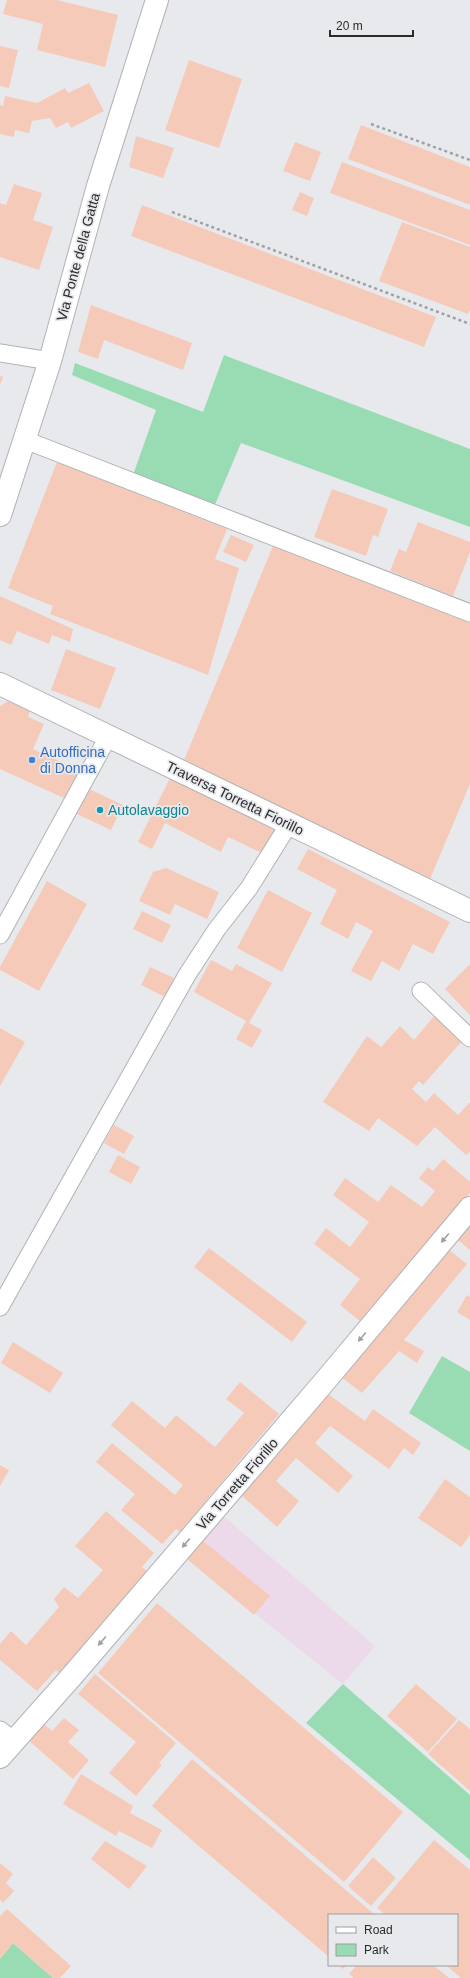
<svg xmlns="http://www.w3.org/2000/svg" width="470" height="1978" font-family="Arial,sans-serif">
<rect width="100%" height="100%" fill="#e8e9ec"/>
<path fill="#ecd9e9" d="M223,1516l152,130 -32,38 -156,-125z"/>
<path fill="#99dcb4" d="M224,355l246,94v78l-229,-84 -27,64 -81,-32 23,-65 -84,-35 3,-12 128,49z
M442,1356l28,16v79l-61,-38z
M343,1684l127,111v65l-164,-137z
M13,1943l40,35h-53v-19z"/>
<path fill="#f6cab9" d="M7,0h50l61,15 -13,52 -68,-17 6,-26 -40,-10z
M0,46l18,4 -9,38 -9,-2z
M189,60l53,19 -23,69 -54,-18z
M89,83l15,28 -33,17 -3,-6 -12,6 -6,-10 -18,3 -3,12 -14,-3 -1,7 -14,-3v-29l3,1 2,-10 32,7 28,-15 3,5z
M361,125l109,42v38l-122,-46z
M136,136l38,12 -11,30 -34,-11z
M295,142l26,10 -11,29 -27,-10z
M342,162l128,48v35l-140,-52z
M14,184l28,9 -9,27 20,7 -14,43 -39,-13v-54l6,2z
M300,192l14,6 -7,18 -15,-6z
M142,205l294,112 -12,30 -293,-111z
M402,222l68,25v62l-2,5 -89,-33z
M91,305l101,38 -9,27 -79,-30 -6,19 -20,-7z
M0,376l3,1 -3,8z
M57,462l170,67 -12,30 24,9 -31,107 -158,-61 3,-8 -45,-18z
M332,489l56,20 -10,28 -5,-2 -7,21 -52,-19z
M418,522l52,20v10l-17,44 -63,-25 9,-22 7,3z
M231,535l23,10 -8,17 -23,-10z
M273,546l197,77v161l-40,95 -246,-119z
M0,596l73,33 -3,13 -18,-7 -3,9 -32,-13 -6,14 -11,-5z
M66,649l50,19 -16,41 -49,-19z
M8,701l22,10 -2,6 16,7 -11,25 46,21 -13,29 -66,-30v-63z
M170,778l106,52 -12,24 -36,-17 -7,15 -56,-29 -13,26 -14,-7z
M89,789l34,16 -12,25 -34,-16z
M308,849l142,73 -17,32 -20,-10 -14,27 -17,-10 -11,20 -20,-10 22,-40 -17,-9 -8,17 -28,-15 17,-34 -40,-21z
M166,868l53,24 -12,27 -32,-15 -5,11 -31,-14 14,-29z
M47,881l40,23 -48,87 -39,-21v-3z
M268,890l44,23 -30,59 -45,-24z
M142,911l29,14 -9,18 -29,-14z
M211,960l21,11 4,-7 36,19 -23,40 13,7 -10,18 -16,-9 10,-18 -52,-29z
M470,964v51l-25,-26z
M150,967l24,11 -9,19 -24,-12z
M435,1015l28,25 -40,45 -4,-4 -7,8 14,13 8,-9 24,22 12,-13v51l-1,-1 -3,3 -31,-28 -18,19 -39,-28 -9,13 -46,-29 44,-66 14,11 19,-21 14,14z
M0,1028l25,14 -25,44z
M114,1125l20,11 -10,18 -20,-11z
M118,1155l22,12 -9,17 -22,-12z
M443,1159l27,23v11l-109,129 -21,-17 20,-26 -46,-35 12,-16 24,19 19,-25 -36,-27 12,-17 33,24 13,-17 31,22 13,-16 -16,-13 9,-11 5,4z
M470,1226v24l-12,-10z
M209,1248l98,74 -15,20 -98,-75z
M449,1250l18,14 -63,76 20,11 -7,12 -18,-12 -37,42 -21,-16z
M467,1295l3,2v23l-13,-8z
M13,1342l50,31 -13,20 -49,-30z
M240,1382l39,32 -99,118 -4,-3 -14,15 -41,-34 14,-16 -39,-32 16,-19 63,52 8,-10 -72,-60 21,-24 33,27 11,-13 39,32 29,-34 -18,-14z
M328,1394l37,27 8,-12 48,34 -8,12 -9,-7 -15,21 -59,-43 -15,17 38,33 -15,17 -42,-35 -20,23 23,20 -22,26 -36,-32z
M0,1465l9,5 -9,16z
M445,1479l25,18v38l-9,12 -43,-29z
M106,1511l48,42 -12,14 5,4 -88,102 -3,-3 -19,21 -37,-31v-16l11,-13 15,14 33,-38 -5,-8 10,-12 14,11 25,-28 -28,-24z
M202,1540l68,56 -16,19 -67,-56z
M157,1603l246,209 -59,70 -246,-209z
M95,1674l81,69 -17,20 3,2 -26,31 -27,-23 27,-31 -58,-48z
M416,1684l41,35 -29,33 -41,-36z
M64,1718l15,12 -11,12 21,18 -16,19 -44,-38 15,-17 8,7z
M459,1720l11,9v62l-42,-37z
M192,1759l183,156h-46v42l-177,-151z
M81,1774l52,32 -3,7 32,17 -10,18 -33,-17 -3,5 -53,-32z
M434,1840l36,30v108h-9l-15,-13h11v-50h-71l-9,-7z
M105,1841l42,25 -18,23 -38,-30z
M373,1857l23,21 -25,28 -23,-20z
M0,1863l13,11 -7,9 8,8 -11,12 -3,-3z
M7,1909l64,57 -11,12h-7l-40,-35 -13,16v-43z
M338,1965h9l-4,4z
M357,1965h76l16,13h-95l-5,-4z"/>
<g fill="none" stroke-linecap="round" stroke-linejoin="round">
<defs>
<path id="lane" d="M0,353l50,8
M25,440l445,173
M0,935l108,-198
M421,991l49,47
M0,1307l187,-332 30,-46 32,-41 40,-64
M0,1730l14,11"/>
<path id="street" d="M0,515l50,-154 48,-175 59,-186
M0,684l470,227
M0,1757l72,-81 253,-295 145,-173"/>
</defs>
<use href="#lane" stroke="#b1b2b5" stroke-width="19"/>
<use href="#street" stroke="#b1b2b5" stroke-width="24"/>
<path stroke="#a0a1a3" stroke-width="2.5" stroke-dasharray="3 3" stroke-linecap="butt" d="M371,124l99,36
M172,212l298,112"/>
<use href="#lane" stroke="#fff" stroke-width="17"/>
<use href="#street" stroke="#fff" stroke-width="22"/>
</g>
<defs><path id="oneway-solid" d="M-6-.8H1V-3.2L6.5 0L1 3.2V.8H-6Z"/></defs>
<g fill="#a0a0a0">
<use href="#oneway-solid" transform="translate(445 1238) rotate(130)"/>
<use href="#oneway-solid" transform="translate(362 1337) rotate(130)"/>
<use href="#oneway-solid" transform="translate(186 1543) rotate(131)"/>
<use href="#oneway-solid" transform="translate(102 1641) rotate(131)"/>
</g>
<circle fill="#3f7fe0" stroke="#e8e9ec" stroke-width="1.5" cx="32" cy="760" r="4"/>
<circle fill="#0f9aa8" stroke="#e8e9ec" stroke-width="1.5" cx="100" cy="810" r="4"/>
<g text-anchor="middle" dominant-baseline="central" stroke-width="3.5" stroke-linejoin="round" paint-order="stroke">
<g font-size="14" fill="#2b2b2c" stroke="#e8e9ec">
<text transform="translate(78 257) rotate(-75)">Via Ponte della Gatta</text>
<text transform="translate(235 798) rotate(26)">Traversa Torretta Fiorillo</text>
<text transform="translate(237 1484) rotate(-49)">Via Torretta Fiorillo</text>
</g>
<g font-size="14" fill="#366cbe" stroke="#e8e9ec" text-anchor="start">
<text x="40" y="752">Autofficina<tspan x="40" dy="16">di Donna</tspan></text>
</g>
<g font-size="14" fill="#0d838f" stroke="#e8e9ec" text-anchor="start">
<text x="108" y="810">Autolavaggio</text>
</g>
</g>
<rect x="328" y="1914" width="130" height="52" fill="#e8e9ec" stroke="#9c9d9f"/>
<rect x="336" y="1927" width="20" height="6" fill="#ffffff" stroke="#9c9d9f"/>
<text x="364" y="1934" font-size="12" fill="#2b2b2c">Road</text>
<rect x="336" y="1944" width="20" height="12" fill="#99dcb4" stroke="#9c9d9f"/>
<text x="364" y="1954" font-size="12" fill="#2b2b2c">Park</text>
<path d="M330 30v6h83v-6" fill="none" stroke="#2b2b2c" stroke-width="2"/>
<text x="336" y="30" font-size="12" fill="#2b2b2c" stroke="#e8e9ec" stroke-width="3" paint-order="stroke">20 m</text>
</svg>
